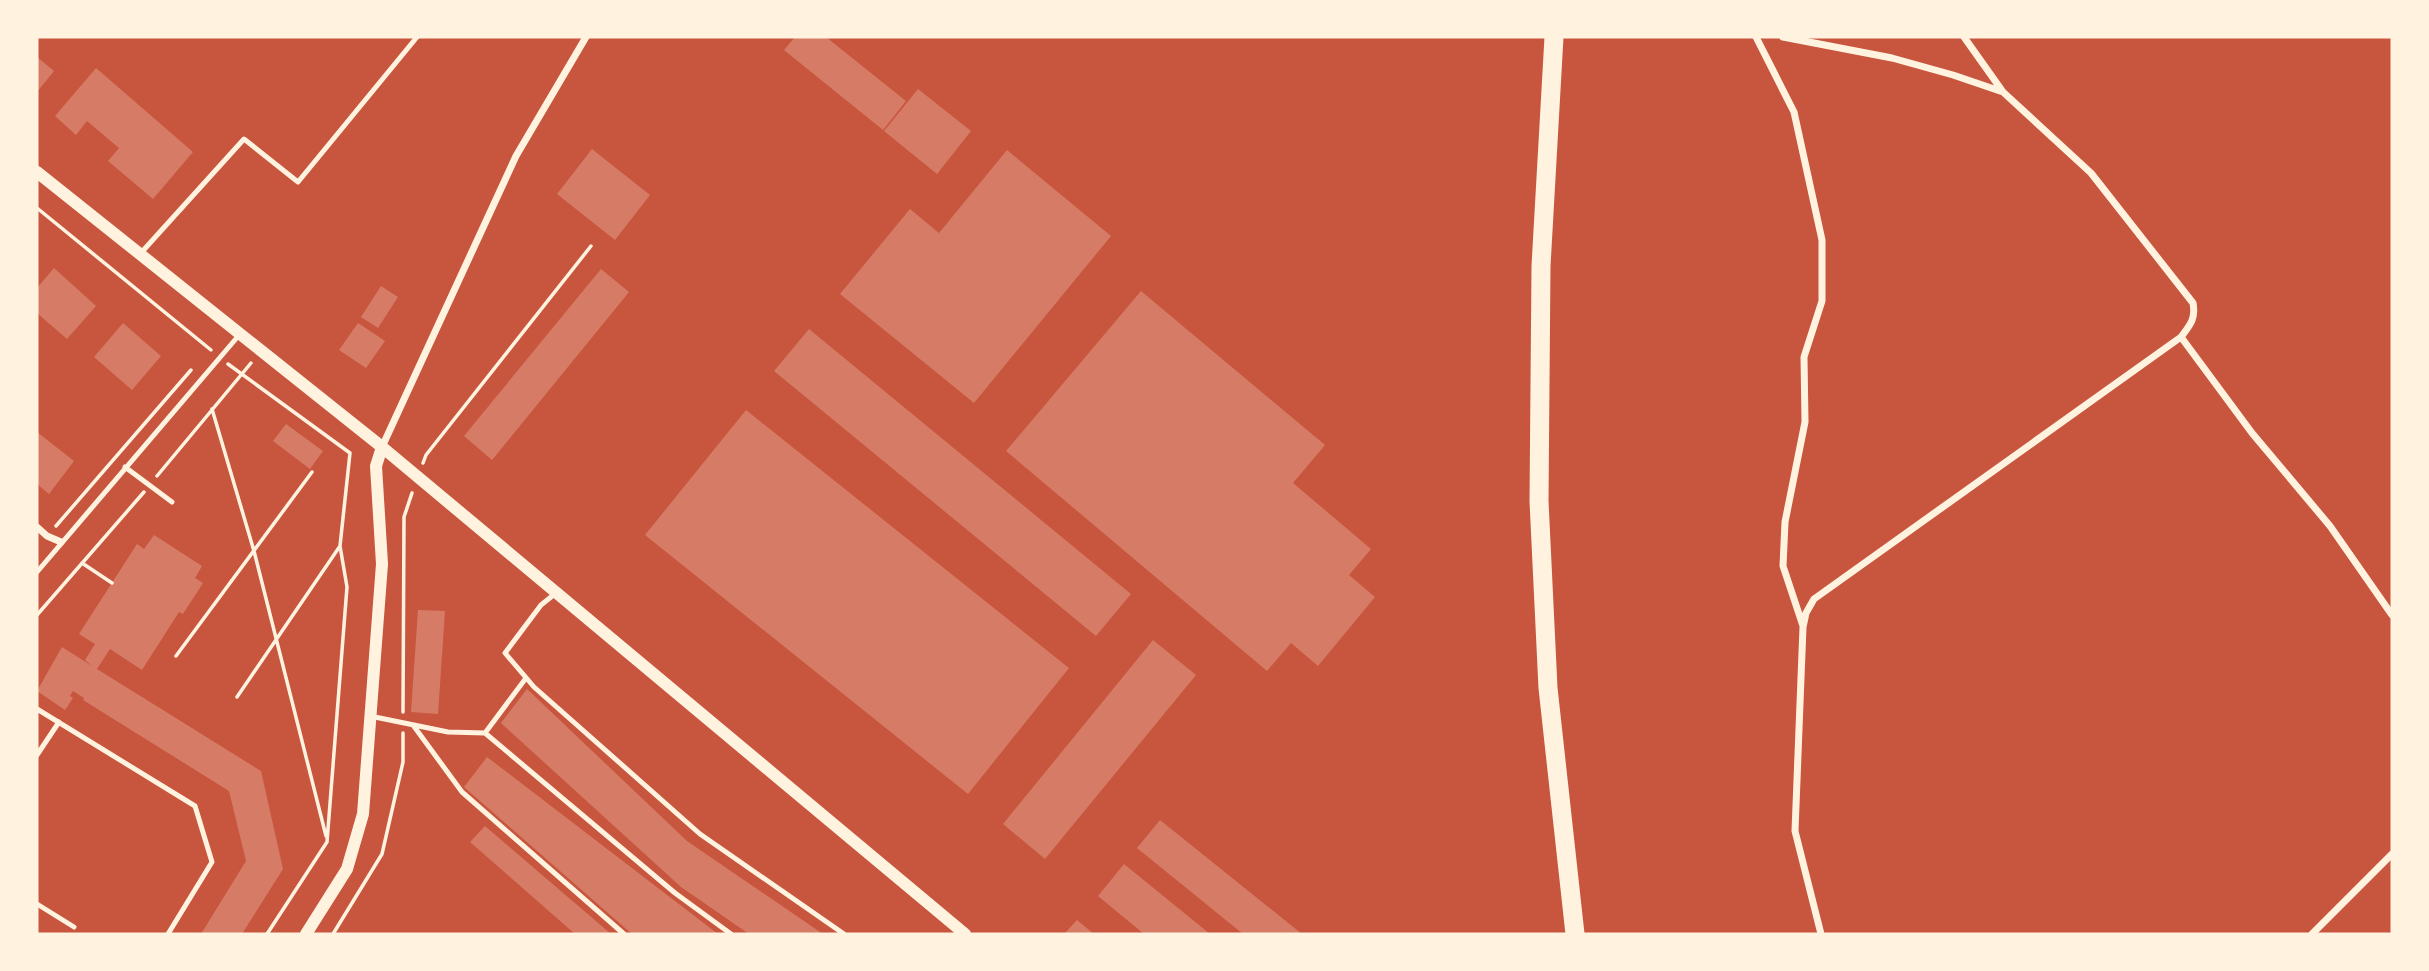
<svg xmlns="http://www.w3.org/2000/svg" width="2429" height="971" font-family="Literata,serif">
<rect width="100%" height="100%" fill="#c8553d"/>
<path fill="#d67c66" d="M795,37h31l80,64 -23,29 -99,-80z
M37,57l17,14 -17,21z
M96,68l97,84 -40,47 -45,-38 11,-13 -32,-27 -11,14 -21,-19z
M918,89l53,42 -34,43 -53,-43z
M592,149l58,46 -35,45 -58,-46z
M1007,150l104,86 -137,167 -134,-109 70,-85 29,24z
M54,268l42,38 -29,33 -30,-26v-25z
M601,269l28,23 -137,168 -28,-24z
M381,286l17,11 -20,31 -17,-11z
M1141,291l184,154 -32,38 78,66 -22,26 26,22 -57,69 -27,-23 -24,28 -261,-220z
M123,323l38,33 -29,34 -38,-33z
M358,323l27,18 -19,27 -27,-18z
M809,329l322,265 -35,42 -322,-265z
M746,410l323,258 -101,126 -323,-259z
M286,424l37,27 -13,18 -37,-28z
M37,432l37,29 -25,33 -12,-10z
M154,535l48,31 -7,12 8,5 -20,31 -4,-2 -37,58 -32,-21 -13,20 164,102 22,98 -41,65h-41l45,-73 -17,-70 -146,-91 1,-2 -11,-7 -3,5 3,2 -8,12 -28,-19 25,-44 30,19 -7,-6 10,-16 -16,-10 58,-90 7,5z
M418,610l27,1 -7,103 -27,-2z
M1153,640l43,35 -151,184 -42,-35z
M527,689l160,152 136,93h-74l-68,-47 -180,-164z
M487,757l231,177h-86l-168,-147z
M1160,820l142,114h-59l-106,-86z
M485,826l126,108h-36l-105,-92z
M1124,864l86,70h-66l-46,-38z
M1077,920l17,14h-30z"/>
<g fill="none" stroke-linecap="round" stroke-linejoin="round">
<path stroke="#fff3e0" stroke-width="3.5" d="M37,208l174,142
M228,364l122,89 -10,93
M212,409l42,142 72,285
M423,463l3,-8 165,-209
M157,476l94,-113
M56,526l135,-156
M82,563l30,20
M37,615l107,-123
M176,656l136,-184
M237,697l103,-151 7,41 -20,255 -60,92
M403,712l1,-195 8,-24
M333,934l49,-80 21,-92v-29"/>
<path stroke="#fff3e0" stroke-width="5" d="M140,254l104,-115 54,43 119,-145
M125,467l47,35
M37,572l203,-238
M556,593l-15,12 -36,48 29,34 166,147 144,100
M526,678l-41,55 190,160 56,41
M37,709l158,97 17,56 -44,72
M370,716l78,16 37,1
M413,725l49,67 162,142
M37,755l22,-33
M37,904l37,23"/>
<path stroke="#fff3e0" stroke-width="7" d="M1756,37l38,75 28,128v61l-18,56 1,65 -20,100 -2,44 20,60
M1783,37l109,21 61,17 50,17 88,81 102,130c3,16 -3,22 -12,34l-367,262 -8,14 -3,14 -8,204 26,103
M1964,37l39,55
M2181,337l71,96 78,93 62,89
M382,447l134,-291 70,-119
M37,527l10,9 14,6
M2312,934l80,-80"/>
<path stroke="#fff3e0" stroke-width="12" d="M37,172l345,275 583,487
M306,934l41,-65 16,-55 19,-250 -6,-98 6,-19"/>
<path stroke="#fff3e0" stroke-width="19" d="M1554,37l-13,229 -2,235 9,187 27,246"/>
</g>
<rect width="2429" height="971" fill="none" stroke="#fff3e0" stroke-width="77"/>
</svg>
